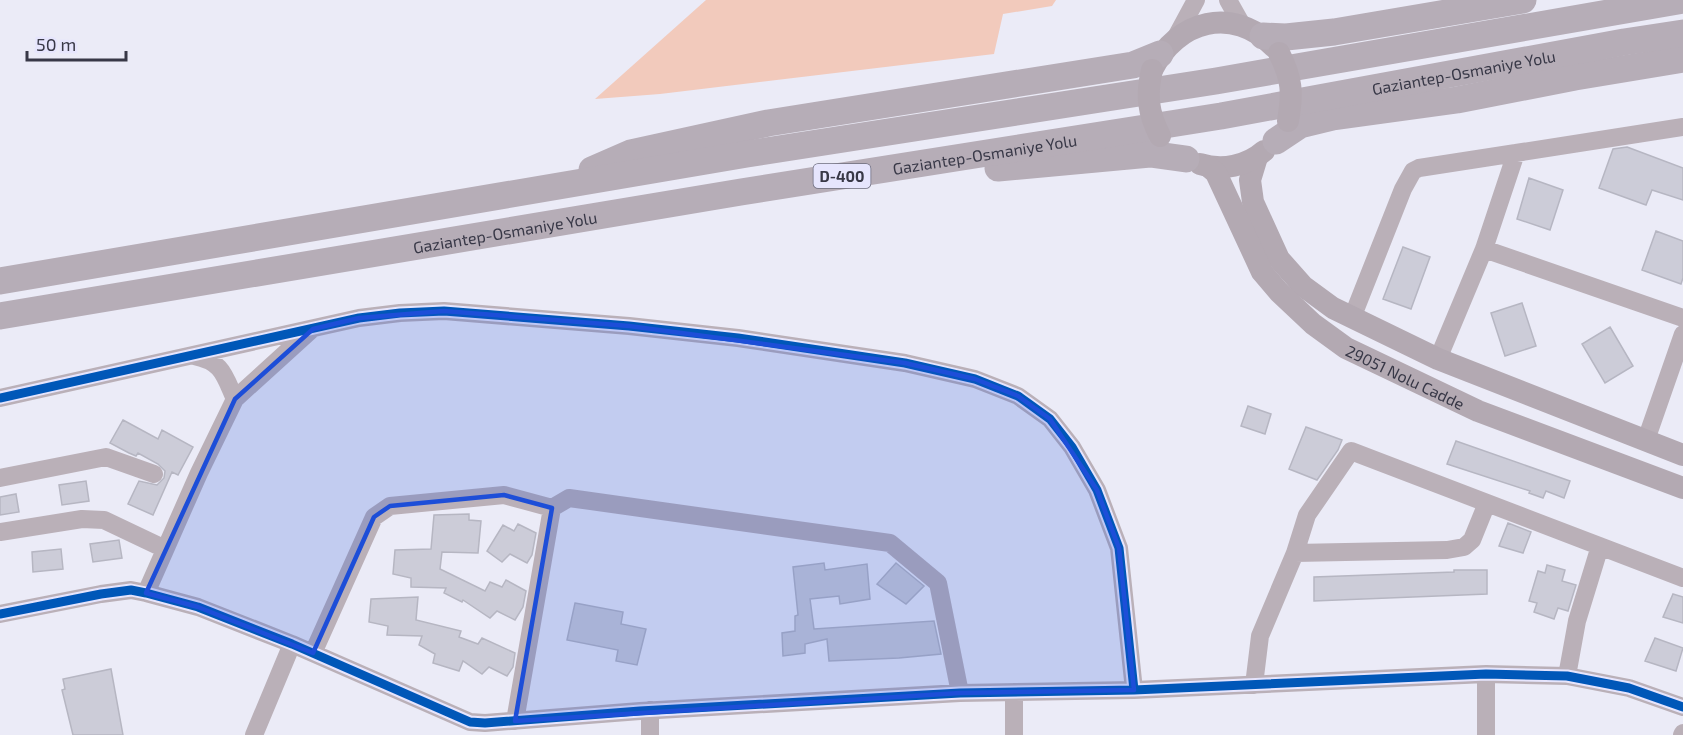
<svg xmlns="http://www.w3.org/2000/svg" width="1683" height="735" font-family="'Exo 2',sans-serif">
<rect width="100%" height="100%" fill="#ebebf7"/>
<path fill="#f2cabc" d="M706,0h350l-4,6 -49,8 -9,40 -334,40 -65,5z"/>
<path fill="#ccccd8" stroke="#b6b6c2" stroke-width="1.5" d="M1627,147l56,21v32l-31,-10 -6,15 -47,-17 14,-39z
M1529,178l34,12 -13,40 -33,-11z
M1656,231l27,10v37l-2,6 -39,-14z
M1403,247l27,10 -19,52 -28,-10z
M1522,303l14,43 -31,10 -14,-43z
M1610,327l23,39 -28,17 -23,-39z
M1248,406l23,8 -6,20 -24,-8z
M123,420l35,19 4,-9 31,17 -15,28 -6,-3 -19,43 -25,-11 11,-23 18,4 7,-7 1,-7 -7,-7 -20,-11 -2,3 -7,-3 -19,-10z
M1306,427l36,13 -4,10 -21,30 -28,-11z
M1456,441l114,40 -6,17 -18,-7 -3,7 -14,-5 1,-2 -83,-27z
M86,481l3,20 -27,4 -3,-20z
M16,494l3,18 -19,3v-18z
M469,514v6l12,1 -3,32 -36,-1 -2,17 45,22 5,-9 12,5 4,-7 20,11 -3,16 -8,13 -18,-9 -7,7 -27,-18 -1,2 -18,-9 2,-5 -35,-1v-9l-18,-4 2,-24 36,-1 3,-34z
M1508,523l23,9 -8,21 -24,-7z
M518,524l18,9 -4,22 -5,8 -17,-9 -8,8 -15,-11 16,-26 11,6z
M119,540l3,18 -29,4 -3,-18z
M61,549l2,20 -30,3 -1,-20z
M824,563l1,7 42,-6 3,35 -30,5 -1,-8 -29,3 4,30 120,-8 7,33 -42,4 -70,3 -2,-22 -22,5v9l-22,3 -1,-23 13,-2v-15l3,-1 -5,-48z
M896,563l28,23 -18,18 -29,-20z
M1547,565l18,5 -3,11 14,4 -8,26 -10,-3 -4,11 -20,-7 3,-9 -8,-2 9,-30 7,2z
M1454,570h33v24l-173,7v-24l140,-5z
M1673,594l10,3v26l-20,-6z
M418,597l-2,23 45,11 -2,6 19,7 4,-6 33,15 -2,14 -6,9 -18,-9 -7,7 -19,-13 -4,10 -26,-8 2,-9 -16,-9 3,-9 -35,-1 1,-9 -19,-4 2,-23z
M575,603l48,9 -2,12 25,5 -9,36 -21,-4 2,-11 -51,-10z
M1655,638l28,10 -7,23 -31,-10z
M111,669l12,66h-50l-11,-45 3,-1 -2,-10z"/>
<g fill="none" stroke-linecap="round" stroke-linejoin="round">
<path stroke="#bab0b8" stroke-width="18" d="M1228,0l14,25
M1176,37l20,-37
M1484,249l199,69
M1352,318l51,-129 10,-18 6,-3 97,-15
M194,356c29,6 30,19 41,43
M1438,359l46,-110 32,-96 167,-26
M0,398l359,-80 41,-5 44,-2 185,15 109,12 167,25 70,16 43,17 32,23 22,28 25,43 22,58 15,142
M1646,440l37,-106
M0,478l106,-21 48,17
M0,532l82,-13 22,1 61,29
M1295,553l152,-3 17,-3 8,-7 15,-37
M146,593l53,-120 36,-74 76,-69
M0,614l101,-20 30,-4 15,3 52,14 94,37 178,78 15,1 155,-12 320,-18 174,-3 352,-16 81,2 62,12 54,19
M313,653l61,-136 16,-11 114,-11 48,13 17,-10 321,45 48,40 22,110
M1567,676l10,-55 23,-75
M1254,685l6,-49 35,-83 12,-38 44,-64 332,127
M1014,692v43
M650,710v25
M515,721l37,-213
M254,735l38,-91
M1486,735v-61
M1682,735l1,-2"/>
<g stroke="#b3a9b2" stroke-width="22">
<path d="M1152,70c25,-50 81,-65 122,-23"/>
<path d="M1257,157l-7,23 3,22 26,57 24,27 30,22 105,51 245,96"/>
<path d="M1200,164c22,7 47,2 64,-13"/>
<path id="s1" d="M1209,167l7,6 46,99 17,20 34,32 33,24 132,63 205,77"/>
</g>
<g stroke="#b6adb7" stroke-width="27">
<path d="M1263,36l23,1 48,-5 189,-32"/>
<path d="M1276,141l24,-16 33,-8 124,-17 118,-23 108,-18"/>
<path d="M998,168l152,-14 36,5"/>
<path d="M592,170l39,-17 137,-30 365,-58 27,-11"/>
<path d="M0,281l747,-127 469,-73 467,-81"/>
<path id="s2" d="M0,316l741,-124 480,-76 403,-74 59,-9"/>
</g>
<path stroke="#b3a9b2" stroke-width="22" d="M1279,53c13,26 14,39 9,68
M1152,70c-6,25 -4,43 8,66"/>
<defs>
<path id="cycleway" d="M0,398l359,-80 41,-5 44,-2 185,15 109,12 167,25 70,16 43,17 32,23 22,28 25,43 22,58 15,142
M0,614l101,-20 30,-4 15,3 52,14 94,37 178,78 15,1 155,-12 320,-18 174,-3 352,-16 81,2 62,12 54,19"/>
</defs>
<use href="#cycleway" stroke="#e6e5fd" stroke-width="13"/>
<use href="#cycleway" stroke="#0057b8" stroke-width="9"/>
</g>
<path fill="#1d4ed8" fill-opacity="0.2" stroke="#1d4ed8" stroke-width="4.5" stroke-linejoin="round" d="M444,311l185,15 276,37 70,16 43,17 32,23 47,71 22,58 15,142 -174,3 -445,28 37,-213 -48,-13 -114,11 -16,11 -61,136 -115,-46 -52,-14 89,-194 78,-70 46,-11z"/>
<g text-anchor="middle" dominant-baseline="central" stroke-width="4.5" stroke-linejoin="round" paint-order="stroke">
<rect fill="#e6e5fd" stroke="#6c6c7e" stroke-width="1.5" x="813.5" y="164" width="57" height="24" rx="4.5"/>
<g font-size="15" font-weight="bold" fill="#383847">
<text x="842" y="176">D-400</text>
</g>
<g font-size="16" fill="#383847" stroke="#e6e5fd">
<text stroke="none"><textPath href="#s2" startOffset="1484">Gaziantep-Osmaniye Yolu</textPath></text>
<text stroke="none"><textPath href="#s2" startOffset="998">Gaziantep-Osmaniye Yolu</textPath></text>
<text stroke="none"><textPath href="#s2" startOffset="512">Gaziantep-Osmaniye Yolu</textPath></text>
<text stroke="none"><textPath href="#s1" startOffset="298">29051 Nolu Cadde</textPath></text>
</g>
</g>
<path d="M27 51v9h99v-9" fill="none" stroke="#383847" stroke-width="3"/>
<text x="36" y="51" font-size="18" fill="#383847" stroke="#e6e5fd" stroke-width="4.5" paint-order="stroke">50 m</text>
</svg>
